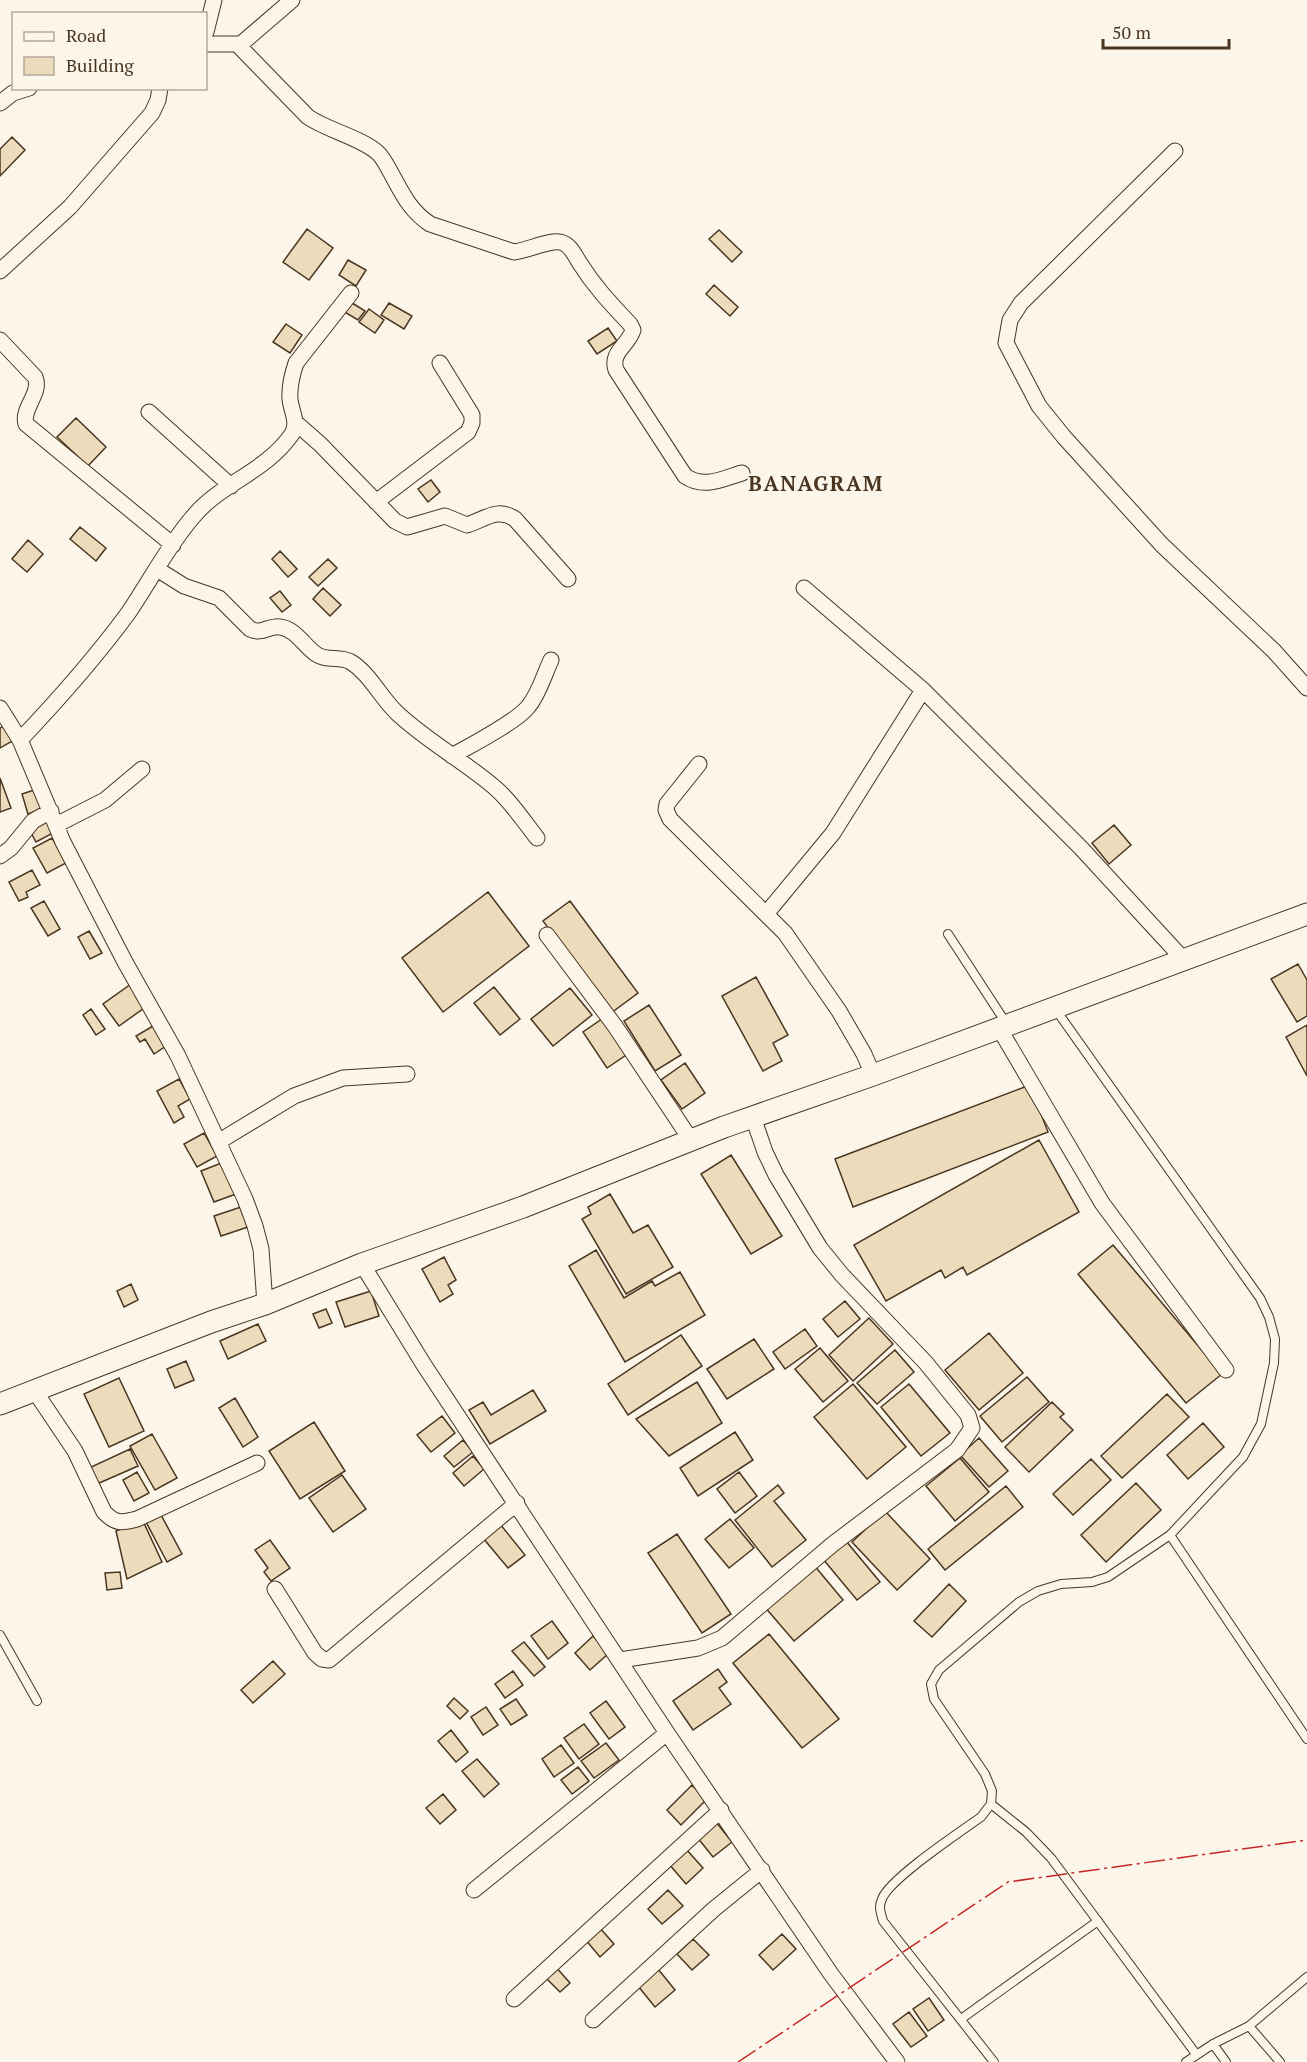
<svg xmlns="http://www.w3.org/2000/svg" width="1307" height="2062" font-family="'PT Serif',serif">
<rect width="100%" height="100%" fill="#fbf6e9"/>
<path fill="#ecdcbc" stroke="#4a3520" stroke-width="1.5" d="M12,137l13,13 -25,26v-27z
M307,229l26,19 -24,32 -26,-18z
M719,230l23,22 -10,10 -23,-23z
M348,260l18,10 -10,16 -17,-11z
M714,285l24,22 -8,9 -24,-22z
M349,301l16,10 -7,9 -15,-9z
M389,303l23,13 -8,13 -23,-14z
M369,309l15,11 -9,13 -16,-11z
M286,324l16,11 -12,18 -17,-11z
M608,328l9,13 -20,13 -9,-13z
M76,418l30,29 -18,19 -31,-29z
M431,480l9,12 -12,10 -10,-13z
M80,527l26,21 -10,13 -26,-22z
M28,540l15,14 -16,18 -15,-13z
M280,551l17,18 -9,8 -16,-18z
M328,559l9,9 -19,18 -9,-9z
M323,588l18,17 -11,11 -17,-17z
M280,591l11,14 -9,7 -12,-14z
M7,724l9,15 -16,9v-20z
M0,778l11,30 -11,4z
M40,788l6,20 -18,6 -6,-20z
M46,820l7,13 -17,9 -7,-13z
M1114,825l17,20 -22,19 -17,-21z
M52,838l14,25 -19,10 -14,-25z
M32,870l8,15 -14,7 2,5 -9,4 -10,-19z
M488,892l41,54 -86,66 -41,-54z
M44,901l16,28 -12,7 -17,-28z
M570,901l68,92 -27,20 -68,-92z
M89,931l13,22 -12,6 -12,-22z
M1298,964l9,16v36l-10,6 -26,-43z
M756,977l32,58 -15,8 9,18 -19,10 -41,-75z
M131,984l16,22 -28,20 -16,-22z
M494,987l26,32 -20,16 -26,-32z
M570,988l22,27 -39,31 -22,-27z
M649,1005l32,50 -26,16 -31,-50z
M91,1009l14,20 -9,6 -13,-20z
M605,1017l24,36 -22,15 -24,-36z
M1307,1025v51l-21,-39z
M153,1026l13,20 -12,8 -9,-15 -5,3 -4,-6z
M685,1063l20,30 -23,16 -21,-29z
M179,1079l11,20 -12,7 6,11 -10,6 -17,-32z
M1030,1085l18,47 -195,75 -18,-48z
M204,1133l13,23 -20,11 -13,-23z
M1039,1140l40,72 -112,63 -4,-8 -18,11 -4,-8 -55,31 -32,-56z
M731,1155l51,81 -31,18 -50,-80z
M224,1162l12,32 -22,8 -13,-31z
M610,1194l23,39 15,-8 25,42 -47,27 -44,-75 9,-5 -3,-7z
M241,1207l7,20 -27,9 -7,-20z
M1113,1245l109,129 -36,29 -108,-129z
M596,1250l28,48 28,-17 3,5 25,-14 25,43 -80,47 -56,-96z
M444,1257l12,23 -8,5 5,9 -13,8 -18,-33z
M131,1284l7,16 -14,7 -7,-16z
M371,1291l8,25 -34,11 -9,-25z
M845,1301l15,18 -22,18 -15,-18z
M326,1309l6,14 -13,5 -6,-14z
M869,1318l24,26 -40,37 -24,-26z
M258,1324l8,17 -38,18 -8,-18z
M805,1329l12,17 -32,23 -12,-17z
M989,1333l34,40 -44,37 -34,-40z
M681,1335l21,31 -74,49 -20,-31z
M754,1339l20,30 -47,30 -20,-30z
M820,1348l28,33 -25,21 -28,-33z
M895,1350l19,22 -37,32 -20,-21z
M186,1361l8,19 -19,8 -8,-19z
M1027,1377l22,25 -47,40 -22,-26z
M119,1378l25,53 -35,16 -25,-53z
M697,1382l25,41 -53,33 -33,-37z
M853,1384l53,63 -39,32 -53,-62z
M909,1384l41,49 -29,23 -40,-49z
M533,1390l13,21 -56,33 -21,-34 14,-8 8,13z
M1167,1394l22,23 -67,61 -21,-22z
M235,1398l23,39 -15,10 -24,-39z
M1052,1402l12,12 -4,3 13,13 -44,42 -24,-25z
M442,1416l13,17 -24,19 -14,-17z
M314,1422l31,49 -45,28 -31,-48z
M1203,1423l21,24 -36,32 -21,-24z
M735,1432l18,28 -55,36 -18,-28z
M152,1434l25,44 -22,12 -25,-44z
M979,1438l29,33 -19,16 -29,-32z
M463,1440l10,12 -19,15 -10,-11z
M130,1449l8,17 -41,18 -8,-16z
M473,1456l11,13 -20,17 -11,-13z
M960,1458l29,34 -34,29 -29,-35z
M1091,1459l20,21 -38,35 -20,-21z
M137,1472l12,21 -15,8 -11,-21z
M739,1472l18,24 -22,17 -18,-24z
M342,1475l24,34 -33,23 -24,-34z
M1136,1483l25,27 -55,52 -25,-27z
M778,1485l6,8 -10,8 32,39 -34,27 -37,-47z
M1006,1486l17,21 -78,63 -17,-21z
M885,1511l45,48 -33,31 -45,-48z
M160,1513l22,41 -15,8 -22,-42z
M730,1519l24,29 -25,20 -24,-29z
M143,1521l19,41 -35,17 -11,-48z
M500,1524l25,31 -17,13 -25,-30z
M677,1534l54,80 -29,19 -54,-80z
M270,1540l20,28 -19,13 -7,-9 4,-4 -13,-18z
M846,1541l34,41 -23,18 -34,-41z
M813,1564l30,36 -49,41 -30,-35z
M120,1572l2,16 -15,2 -2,-17z
M949,1584l17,17 -34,36 -18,-16z
M552,1621l16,22 -20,16 -17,-23z
M769,1634l70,85 -37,29 -69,-85z
M593,1636l16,17 -19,17 -15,-17z
M524,1642l21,25 -11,9 -22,-25z
M273,1661l12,13 -32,29 -12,-13z
M718,1669l9,13 -8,6 12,16 -38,26 -20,-29z
M513,1671l10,14 -18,13 -10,-14z
M454,1698l14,13 -8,8 -13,-13z
M516,1699l11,16 -16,10 -11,-16z
M606,1701l19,26 -16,12 -19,-26z
M486,1707l12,18 -15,10 -12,-18z
M584,1724l15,20 -20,15 -15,-21z
M451,1730l17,22 -12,10 -18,-21z
M606,1743l13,17 -25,18 -13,-17z
M561,1745l13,18 -20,14 -12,-18z
M477,1759l22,25 -15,13 -22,-26z
M578,1767l11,14 -17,13 -11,-14z
M692,1785l14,15 -25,25 -14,-15z
M443,1794l13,16 -16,14 -14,-16z
M716,1822l16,20 -19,15 -16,-20z
M686,1849l17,19 -17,16 -17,-20z
M668,1890l15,16 -21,18 -14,-15z
M599,1927l15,17 -14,13 -15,-18z
M782,1934l14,15 -23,21 -14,-15z
M693,1939l16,16 -17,15 -15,-16z
M555,1966l15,17 -10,9 -16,-16z
M658,1969l17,21 -20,17 -17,-21z
M929,1998l15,22 -16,11 -15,-22z
M909,2012l18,24 -16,11 -18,-23z"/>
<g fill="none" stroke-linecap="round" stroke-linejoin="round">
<defs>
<path id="service" d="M948,934l58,89
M1170,1535l137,204
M0,1635l37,66
M991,1804l35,28 25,26 145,196
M961,2019l137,-98
M1249,2026l31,36
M1213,2044l13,18
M994,2062l-111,-141c-2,-8 -5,-14 -1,-22 7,-20 78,-67 99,-82l10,-13 1,-13 -7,-17 -51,-75 -3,-15 8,-14 80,-68 19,-11 23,-7 31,-2 16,-5 62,-42 73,-78 18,-33 13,-61 1,-24 -6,-22 -9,-19 -204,-288
M1186,2062l27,-18 36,-18 58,-49"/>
<path id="minor" d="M206,32l8,-32
M206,44h35l51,-44
M238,45l70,72c21,14 54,21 70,36 6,6 9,13 13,20 11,20 19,38 39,51l84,28c14,-2 36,-12 46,-10 10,2 14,12 19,20 15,24 31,41 51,62l3,6c-5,16 -23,22 -17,40l69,106c19,13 37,3 57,-3
M0,103l13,-10 16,-5
M1175,151l-154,152 -11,17 -4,23 33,63 25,31 98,108 112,106 33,37
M0,271l70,-64 82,-94 6,-13 2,-12
M0,340l35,37c7,17 -14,31 -9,47l147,121
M149,412l82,74
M296,423l24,21 75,77 12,6 38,-11 22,9c18,-6 31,-18 48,-6l53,60
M376,502l92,-70 4,-9v-8l-32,-52
M157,569l27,17 35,12 31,31c12,6 19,-4 30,-2 16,2 24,19 36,27 11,8 24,1 35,8 19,12 30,36 46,51 30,28 65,47 96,73 17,14 30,34 44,52
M804,588l119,102 158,158 103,112
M0,708l20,32 43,102 62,120 53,94 67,143 10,27 6,23 4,55
M20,740c38,-40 76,-83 109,-128 21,-31 39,-66 63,-94 28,-35 73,-45 100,-84 7,-12 -1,-23 -2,-35 -1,-13 2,-24 6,-36l55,-70
M452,756c19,-11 64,-34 76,-49 11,-13 16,-32 23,-47
M699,764l-32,40 -1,6 4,9 115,114 54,78 25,43 9,21
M56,825l49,-25 37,-31
M0,856l11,-8 22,-27 18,-10
M766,914l67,-81 90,-143
M547,935l68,91 76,114
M999,1028l103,175 124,167
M218,1142l76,-46 49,-18 64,-4
M362,1264l62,101 243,368 164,241 66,88
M34,1390l41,61 29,61c11,12 18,11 33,7l120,-56
M275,1589l40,64 7,6 7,1 188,-157
M620,1660l78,-12 24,-10 111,-94 124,-94 15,-22 -4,-13 -42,-52 -84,-88 -22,-27 -44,-73 -11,-23 -12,-35
M474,1890l193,-157
M514,1999l207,-189
M593,2020l121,-111 48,-39"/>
<path id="secondary" d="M0,1404l211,-82 54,-18 97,-40 161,-57 201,-80 149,-52 434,-161"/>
</defs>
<use href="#service" stroke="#4a3520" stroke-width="10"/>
<use href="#minor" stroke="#4a3520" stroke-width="17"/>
<use href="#secondary" stroke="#4a3520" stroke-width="23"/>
<use href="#service" stroke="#fbf6e9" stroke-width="8"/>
<use href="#minor" stroke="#fbf6e9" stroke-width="15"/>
<use href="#secondary" stroke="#fbf6e9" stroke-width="21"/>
<path stroke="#c62828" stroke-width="1.5" stroke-dasharray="21 4.5 3 4.5" stroke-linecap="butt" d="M738,2062l270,-180 299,-42"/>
</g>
<g text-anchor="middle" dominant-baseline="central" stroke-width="4.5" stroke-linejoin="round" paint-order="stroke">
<g font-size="21" font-weight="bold" letter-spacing="1.5" fill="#4a3520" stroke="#fbf6e9">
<text x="816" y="483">BANAGRAM</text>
</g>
</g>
<rect x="12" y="12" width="195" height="78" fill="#fbf6e9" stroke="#b4a999" stroke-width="1.5"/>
<rect x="24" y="32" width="30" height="9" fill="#fbf6e9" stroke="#b4a999" stroke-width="1.5"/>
<text x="66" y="42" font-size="18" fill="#4a3520">Road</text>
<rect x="24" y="57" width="30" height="18" fill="#ecdcbc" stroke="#b4a999" stroke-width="1.5"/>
<text x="66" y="72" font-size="18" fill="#4a3520">Building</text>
<path d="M1103 39v9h126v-9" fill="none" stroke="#4a3520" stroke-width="3"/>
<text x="1112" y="39" font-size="18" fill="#4a3520" stroke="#fbf6e9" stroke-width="4.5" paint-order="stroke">50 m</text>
</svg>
